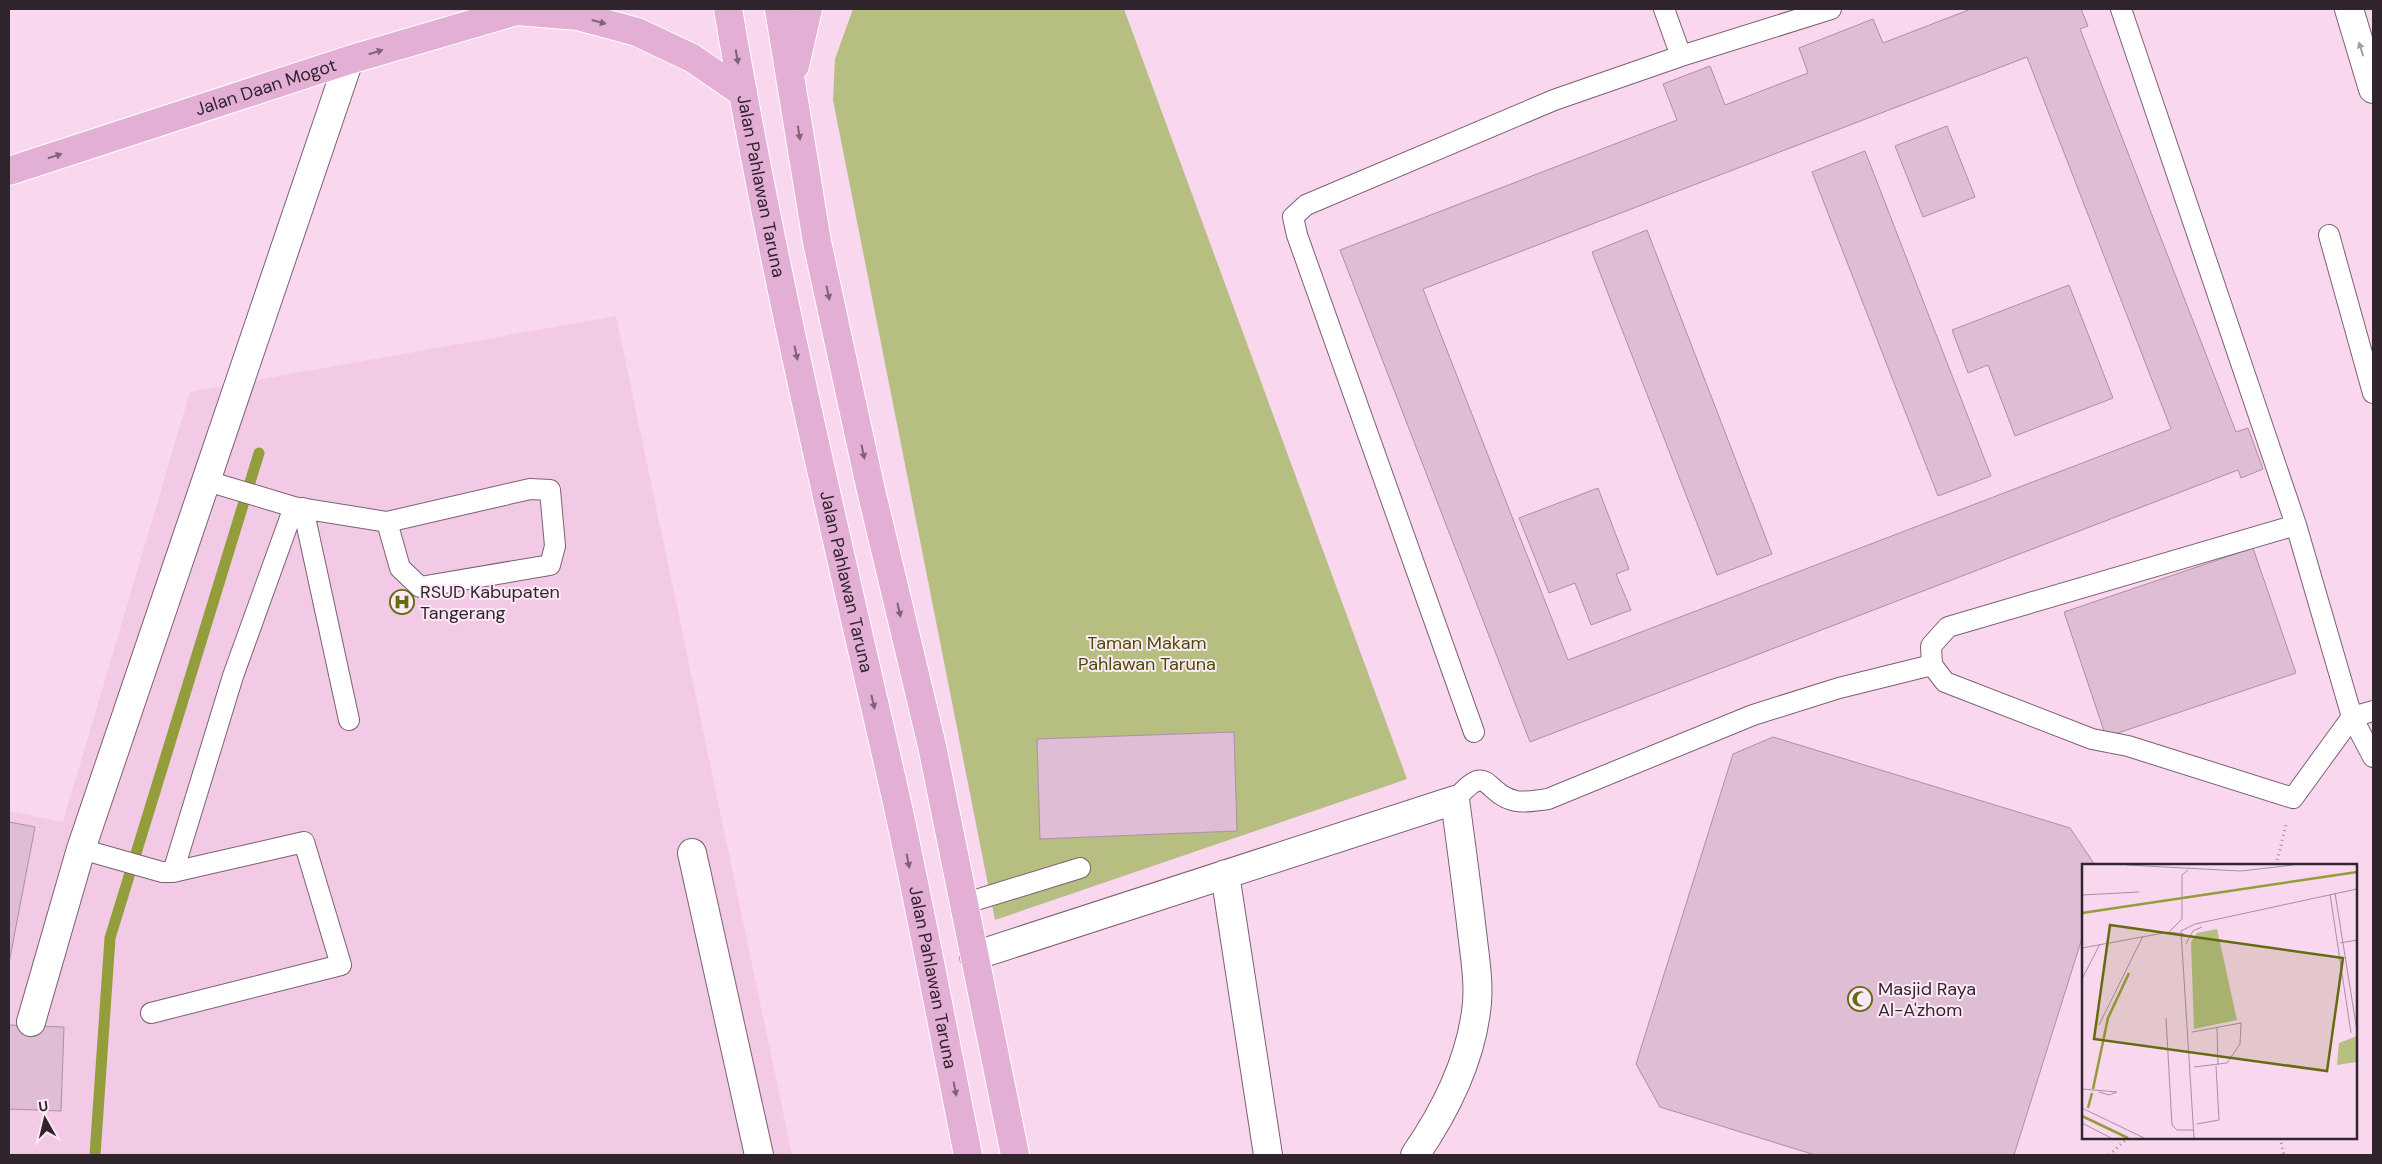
<svg xmlns="http://www.w3.org/2000/svg" width="2382" height="1164" font-family="'DM Sans',sans-serif">
<rect width="100%" height="100%" fill="#f9d7ee"/>
<path fill="#f2cae5" d="M616,316l176,839h-783v-344l54,11 127,-430z"/>
<path fill="#b6be82" d="M853,9h271l283,770 -412,141 -162,-820 2,-41z"/>
<g fill="none" stroke-linecap="round" stroke-linejoin="round">
<path stroke="#949d3c" stroke-width="11" d="M95,1155l15,-217 149,-485"/>
</g>
<path fill="#dfbdd4" stroke="#af8fa5" fill-rule="evenodd" d="M1971,9h110l7,17 -8,3 156,403 12,-4 15,41 -22,9 -3,-8 -708,272 -190,-492 337,-130 -14,-36 47,-18 15,39 83,-32 -9,-25 74,-29 10,24zM2027,57l144,372 -603,231 -145,-371z
M1947,126l28,71 -52,20 -28,-71z
M1865,151l126,325 -53,20 -126,-324z
M1647,230l125,324 -55,21 -125,-323z
M2069,285l44,113 -98,38 -27,-71 -20,8 -16,-43z
M1598,488l31,81 -13,5 15,36 -40,15 -16,-42 -26,10 -30,-75z
M2253,548l43,125 -190,64 -42,-125z
M1234,732l3,99 -197,8 -3,-100z
M1773,737l297,91 25,37h-12v70l-69,220h-199l-155,-48 -24,-43 97,-310z
M9,822l26,5 -26,136z
M9,1025l55,2 -3,84 -52,-2z"/>
<g fill="none" stroke-linecap="round" stroke-linejoin="round">
<defs>
<path id="service" d="M1664,9l17,47
M2121,9l175,516 56,192 21,40
M2329,235l44,158
M207,481l87,26 93,15 143,-33 20,1 5,56 -5,19 -130,22 -20,-19 -13,-46
M303,508l46,212
M2296,525l-348,102 -17,19 1,19 13,17 147,57 36,7 165,52 59,-81 21,-6
M1474,732l-177,-497 -4,-18 13,-12 248,-105 127,-44 150,-47
M1455,800c35,-41 28,-6 61,1 11,2 22,-1 32,-2l205,-84 86,-27 93,-23
M81,849l81,23h11l131,-30 37,123 -190,48
M173,872l60,-196 61,-169
M963,904l117,-36"/>
<path id="minor" d="M2349,9l24,80
M692,853l67,302
M1225,874l43,281
M974,956l481,-156c6,44 12,88 17,132 3,27 8,54 4,80 -7,52 -32,101 -61,143
M31,1022l50,-173 268,-789"/>
<g id="trunk">
<path id="s1" d="M728,9c45,265 108,526 168,789 26,118 48,238 72,357"/>
<path d="M779,9l38,233 53,244 62,260 83,409"/>
<path d="M517,11l61,5 59,16 55,26 51,35"/>
<path d="M795,66l13,-57"/>
<path id="s2" d="M9,171l340,-111 174,-51"/>
</g>
</defs>
<use href="#service" stroke="#7d6074" stroke-width="22"/>
<use href="#minor" stroke="#7d6074" stroke-width="30"/>
<use href="#trunk" stroke="#fff" stroke-width="30"/>
<path stroke="#a38a9b" stroke-width="3" stroke-dasharray="1 4" stroke-linecap="butt" d="M2276,865l10,-40
M2280,1138l4,17
M2109,1155l19,-17"/>
<use href="#service" stroke="#fff" stroke-width="20"/>
<use href="#minor" stroke="#fff" stroke-width="28"/>
<use href="#trunk" stroke="#e3afd4" stroke-width="28"/>
</g>
<defs><path id="oneway-solid" d="M-6-.8H1V-3.2L6.5 0L1 3.2V.8H-6Z" transform="scale(1.25)"/></defs>
<g fill="#816378">
<use href="#oneway-solid" transform="translate(599 22) rotate(15)"/>
<use href="#oneway-solid" transform="translate(376 52) rotate(-17)"/>
<use href="#oneway-solid" transform="translate(737 57) rotate(80)"/>
<use href="#oneway-solid" transform="translate(799 133) rotate(81)"/>
<use href="#oneway-solid" transform="translate(55 156) rotate(-18)"/>
<use href="#oneway-solid" transform="translate(828 293) rotate(78)"/>
<use href="#oneway-solid" transform="translate(796 353) rotate(78)"/>
<use href="#oneway-solid" transform="translate(863 452) rotate(78)"/>
<use href="#oneway-solid" transform="translate(899 610) rotate(77)"/>
<use href="#oneway-solid" transform="translate(873 702) rotate(77)"/>
<use href="#oneway-solid" transform="translate(908 861) rotate(79)"/>
<use href="#oneway-solid" transform="translate(955 1089) rotate(79)"/>
</g>
<use fill="#a29da0" href="#oneway-solid" transform="translate(2361 49) rotate(-107)"/>
<defs>
<symbol id="hospital-ring" viewBox="-11 -11 22 22"><circle r="9.5" fill="#fee9f7" stroke="#646b10" stroke-width="1.5"/><path d="M-5-5h3v3.5h4V-5h3V5h-3V1.5h-4V5h-3Z" fill="#646b10"/></symbol>
<symbol id="mosque-ring" viewBox="-11 -11 22 22"><circle r="9.5" fill="#fee9f7" stroke="#646b10" stroke-width="1.5"/><path d="M3.5-4.9A6 6 0 1 0 3.5 4.9A5 5 0 1 1 3.5-4.9Z" fill="#646b10"/></symbol>
</defs>
<g fill-rule="evenodd">
<use href="#hospital-ring" x="388" y="588" width="28" height="28"/>
<use href="#mosque-ring" x="1846" y="985" width="28" height="28"/>
</g>
<g text-anchor="middle" dominant-baseline="central" stroke-width="4" stroke-linejoin="round" paint-order="stroke">
<g font-size="18" fill="#31252d" stroke="#fee9f7">
<text stroke="none"><textPath href="#s2" startOffset="270">Jalan Daan Mogot</textPath></text>
<text stroke="none"><textPath href="#s1" startOffset="180">Jalan Pahlawan Taruna</textPath></text>
<text stroke="none"><textPath href="#s1" startOffset="585">Jalan Pahlawan Taruna</textPath></text>
<text stroke="none"><textPath href="#s1" startOffset="990">Jalan Pahlawan Taruna</textPath></text>
</g>
<g font-size="18" fill="#31252d" stroke="#fee9f7" text-anchor="start">
<text x="420" y="592">RSUD Kabupaten<tspan x="420" dy="21">Tangerang</tspan></text>
<text x="1878" y="989">Masjid Raya<tspan x="1878" dy="21">Al-A'zhom</tspan></text>
</g>
<g font-size="18" fill="#474d00" stroke="#fee9f7">
<text x="1147" y="643">Taman Makam<tspan x="1147" dy="21">Pahlawan Taruna</tspan></text>
</g>
</g>
<g transform="translate(2082 864)">
<rect width="275" height="275" fill="#f9d7ee"/>
<path d="M135,65l20,91 -43,9 -3,-87 6,-9zM275,172v26l-20,3 2,-22z" fill="#b6be82"/>
<path fill="none" stroke="#949d3c" stroke-width="2.5" d="M0,49l275,-41M11,225l15,-71 21,-45M6,244l4,-15M0,252l46,22"/>
<path fill="none" stroke="#a990a1" stroke-width="1" d="M45,1l114,6 52,-6M253,29l22,138M248,30l21,139M0,31l57,-3M88,67l12,-12v-44l6,-5M258,79l17,-3M104,80l7,-13 9,-4M0,84l87,-16 15,2M0,115l18,-35M84,154l6,107 5,5h16M17,161l44,-89M135,163l1,38M110,168l49,-9 -1,21 -13,19 -33,4M0,225l35,3M17,228l10,3 8,-3M0,244l62,30M0,259l29,15M115,260l22,-4 -3,-54M112,274l-13,-207 14,-7 162,-35"/>
<path fill="#646b10" fill-opacity="0.15" stroke="#646b10" stroke-width="2.5" d="M28,61l233,33 -16,113 -233,-32z"/>
<rect width="275" height="275" fill="none" stroke="#31252d" stroke-width="2.5"/>
</g>
<rect width="2382" height="1164" fill="none" stroke="#31252d" stroke-width="20"/>
<g transform="translate(45 1119) rotate(352)" stroke="#fee9f7" stroke-width="4" paint-order="stroke">
<path d="M0-4L9 19L0 12L-9 19Z" fill="#31252d"/>
<text y="-8" font-size="14" font-weight="bold" text-anchor="middle" fill="#31252d">U</text>
</g>
</svg>
